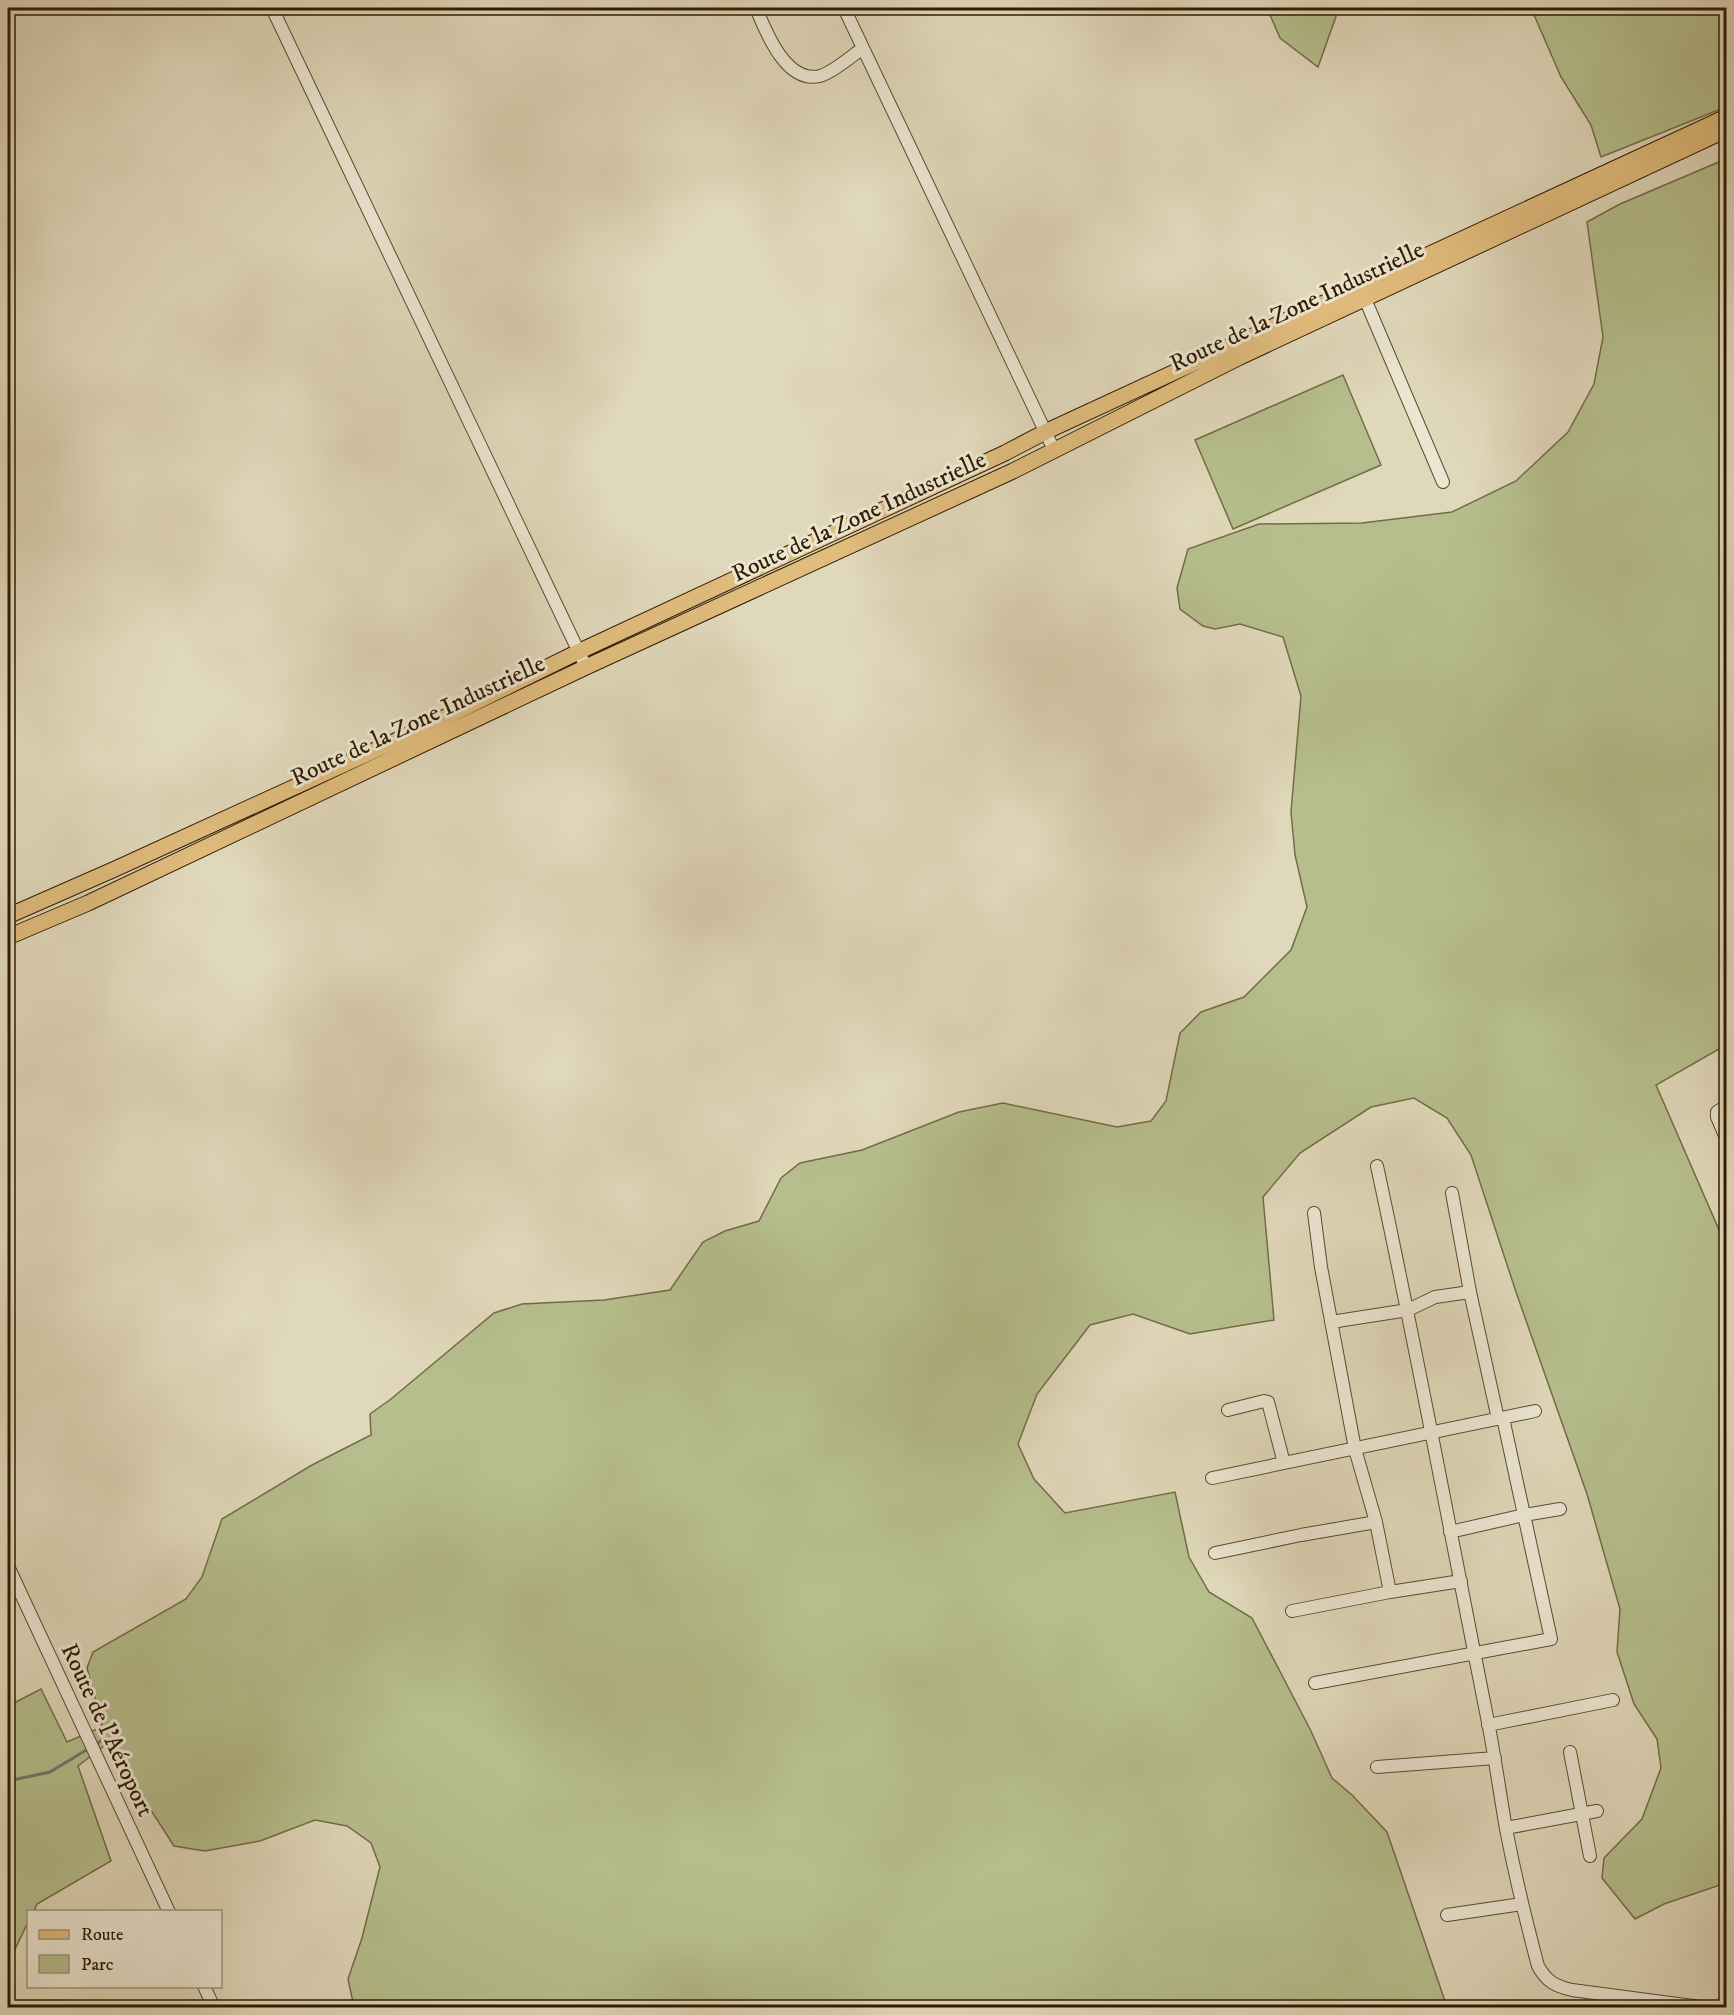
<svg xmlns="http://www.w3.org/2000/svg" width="1734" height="2015" font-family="'IM FELL DW Pica',serif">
<rect width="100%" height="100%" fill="#e0d8ba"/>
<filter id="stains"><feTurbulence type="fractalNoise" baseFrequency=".00333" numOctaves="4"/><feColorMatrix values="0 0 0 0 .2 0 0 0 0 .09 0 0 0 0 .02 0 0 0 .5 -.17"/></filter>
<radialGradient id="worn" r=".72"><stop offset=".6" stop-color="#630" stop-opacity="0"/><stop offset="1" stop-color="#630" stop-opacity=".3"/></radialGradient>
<path fill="#b6be8d" stroke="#736c46" stroke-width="1.5" d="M1267,8h72l-21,59 -38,-29z
M1531,8h195v99l-125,50 -10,-32 -30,-48z
M1726,159v886l-70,40 70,161v637l-62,21 -29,15 -33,-41 2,-20 38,-39 19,-51 -4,-29 -23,-35 -17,-52 3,-43 -33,-115 -71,-202 -45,-137 -24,-37 -33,-20 -43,9 -71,46 -37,44 11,123 -84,14 -57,-20 -43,11 -53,69 -19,50 16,35 31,34 110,-21 14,65 20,35 43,26 59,113 21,47 20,17 35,37 60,175h-1093l-6,-28 14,-41 18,-71 -9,-24 -24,-17 -32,-6 -55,21 -55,10 -31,-5 -63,-98 -7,-2 -26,20 33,95 -74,43 -3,7 -6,1v10l-20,42v-258l33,-17 26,53 30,-13 5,-5 -15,-56 6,-16 93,-53 16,-22 20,-58 90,-54 59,-30 -1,-21 21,-15 103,-86 28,-9 82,-4 66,-10 33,-48 22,-11 34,-10 22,-43 19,-15 62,-13 97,-38 44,-9 114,24 34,-6 15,-20 14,-68 21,-21 43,-15 47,-47 16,-43 -12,-52 -4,-43 10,-116 -18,-59 -43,-13 -25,5 -12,-3 -23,-17 -3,-21 11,-39 71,-25 103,-1 90,-11 64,-31 52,-49 26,-48 9,-47 -16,-115 33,-18z
M1343,375l38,90 -148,64 -38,-89z"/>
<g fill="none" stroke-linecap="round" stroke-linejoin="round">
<path stroke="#6d796e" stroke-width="3" d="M94,1745l7,-4
M8,1781l42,-9 38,-23"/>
<defs>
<path id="minor" d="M272,8l314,659
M756,8c10,24 30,76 64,68 12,-3 32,-20 43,-28
M844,8l210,442
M1365,299l78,183
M1726,1106l-9,6v5l9,21
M1377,1166c40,185 74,371 111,556 7,36 12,72 18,107 9,46 20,92 32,137 9,16 17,20 34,24l136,18
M1452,1193l18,99 28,127
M1314,1213l7,54 34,182 21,73 14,70
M1331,1322l77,-12 27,-13 35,-5
M1228,1410l36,-9 4,1 16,61
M1212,1478l323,-67
M1450,1532l74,-17 36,-6
M1215,1553l86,-18 75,-13
M8,1566l161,346
M1292,1611l98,-19 71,-11
M1315,1683l236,-44 -48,-221
M1488,1725l125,-25
M1570,1752l20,104
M1377,1767l118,-9
M1506,1828l91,-17
M1447,1915l75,-11
M204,1986l10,22"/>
<path id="major" d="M8,916l107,-47 302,-138 161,-79 427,-199 40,-21 681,-315
M8,937l80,-34 498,-236 427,-196 227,-114 486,-227"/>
</defs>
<use href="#minor" stroke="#5c4a2e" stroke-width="14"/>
<use href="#major" stroke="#301b00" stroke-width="17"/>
<use href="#minor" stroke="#ebe6d2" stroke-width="12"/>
<use href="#major" stroke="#e0bc7d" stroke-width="15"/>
</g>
<g text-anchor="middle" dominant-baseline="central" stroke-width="6" stroke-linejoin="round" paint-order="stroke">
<g font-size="24" fill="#301b00" stroke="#ebe6d2">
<text transform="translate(1297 307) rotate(-25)">Route de la Zone Industrielle</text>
<text transform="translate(859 517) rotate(-25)">Route de la Zone Industrielle</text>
<text transform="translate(418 721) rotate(-25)">Route de la Zone Industrielle</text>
<text transform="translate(107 1730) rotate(65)">Route de l'Aéroport</text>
</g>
</g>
<rect width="1734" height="2015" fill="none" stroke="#e0d8ba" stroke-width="30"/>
<rect x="9" y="9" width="1716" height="1997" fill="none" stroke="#301b00" stroke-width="3"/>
<rect x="15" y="15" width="1704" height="1985" fill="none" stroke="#301b00" stroke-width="1.5"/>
<rect x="27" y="1910" width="195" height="78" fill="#ebe6d2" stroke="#a0957e" stroke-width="1.5"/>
<rect x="39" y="1930" width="30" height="9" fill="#e0bc7d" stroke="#a0957e" stroke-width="1.5"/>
<text x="81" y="1940" font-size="18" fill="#301b00">Route</text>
<rect x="39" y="1955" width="30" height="18" fill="#b6be8d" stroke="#a0957e" stroke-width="1.5"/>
<text x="81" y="1970" font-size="18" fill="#301b00">Parc</text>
<rect width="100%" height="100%" filter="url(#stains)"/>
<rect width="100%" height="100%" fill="url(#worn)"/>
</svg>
